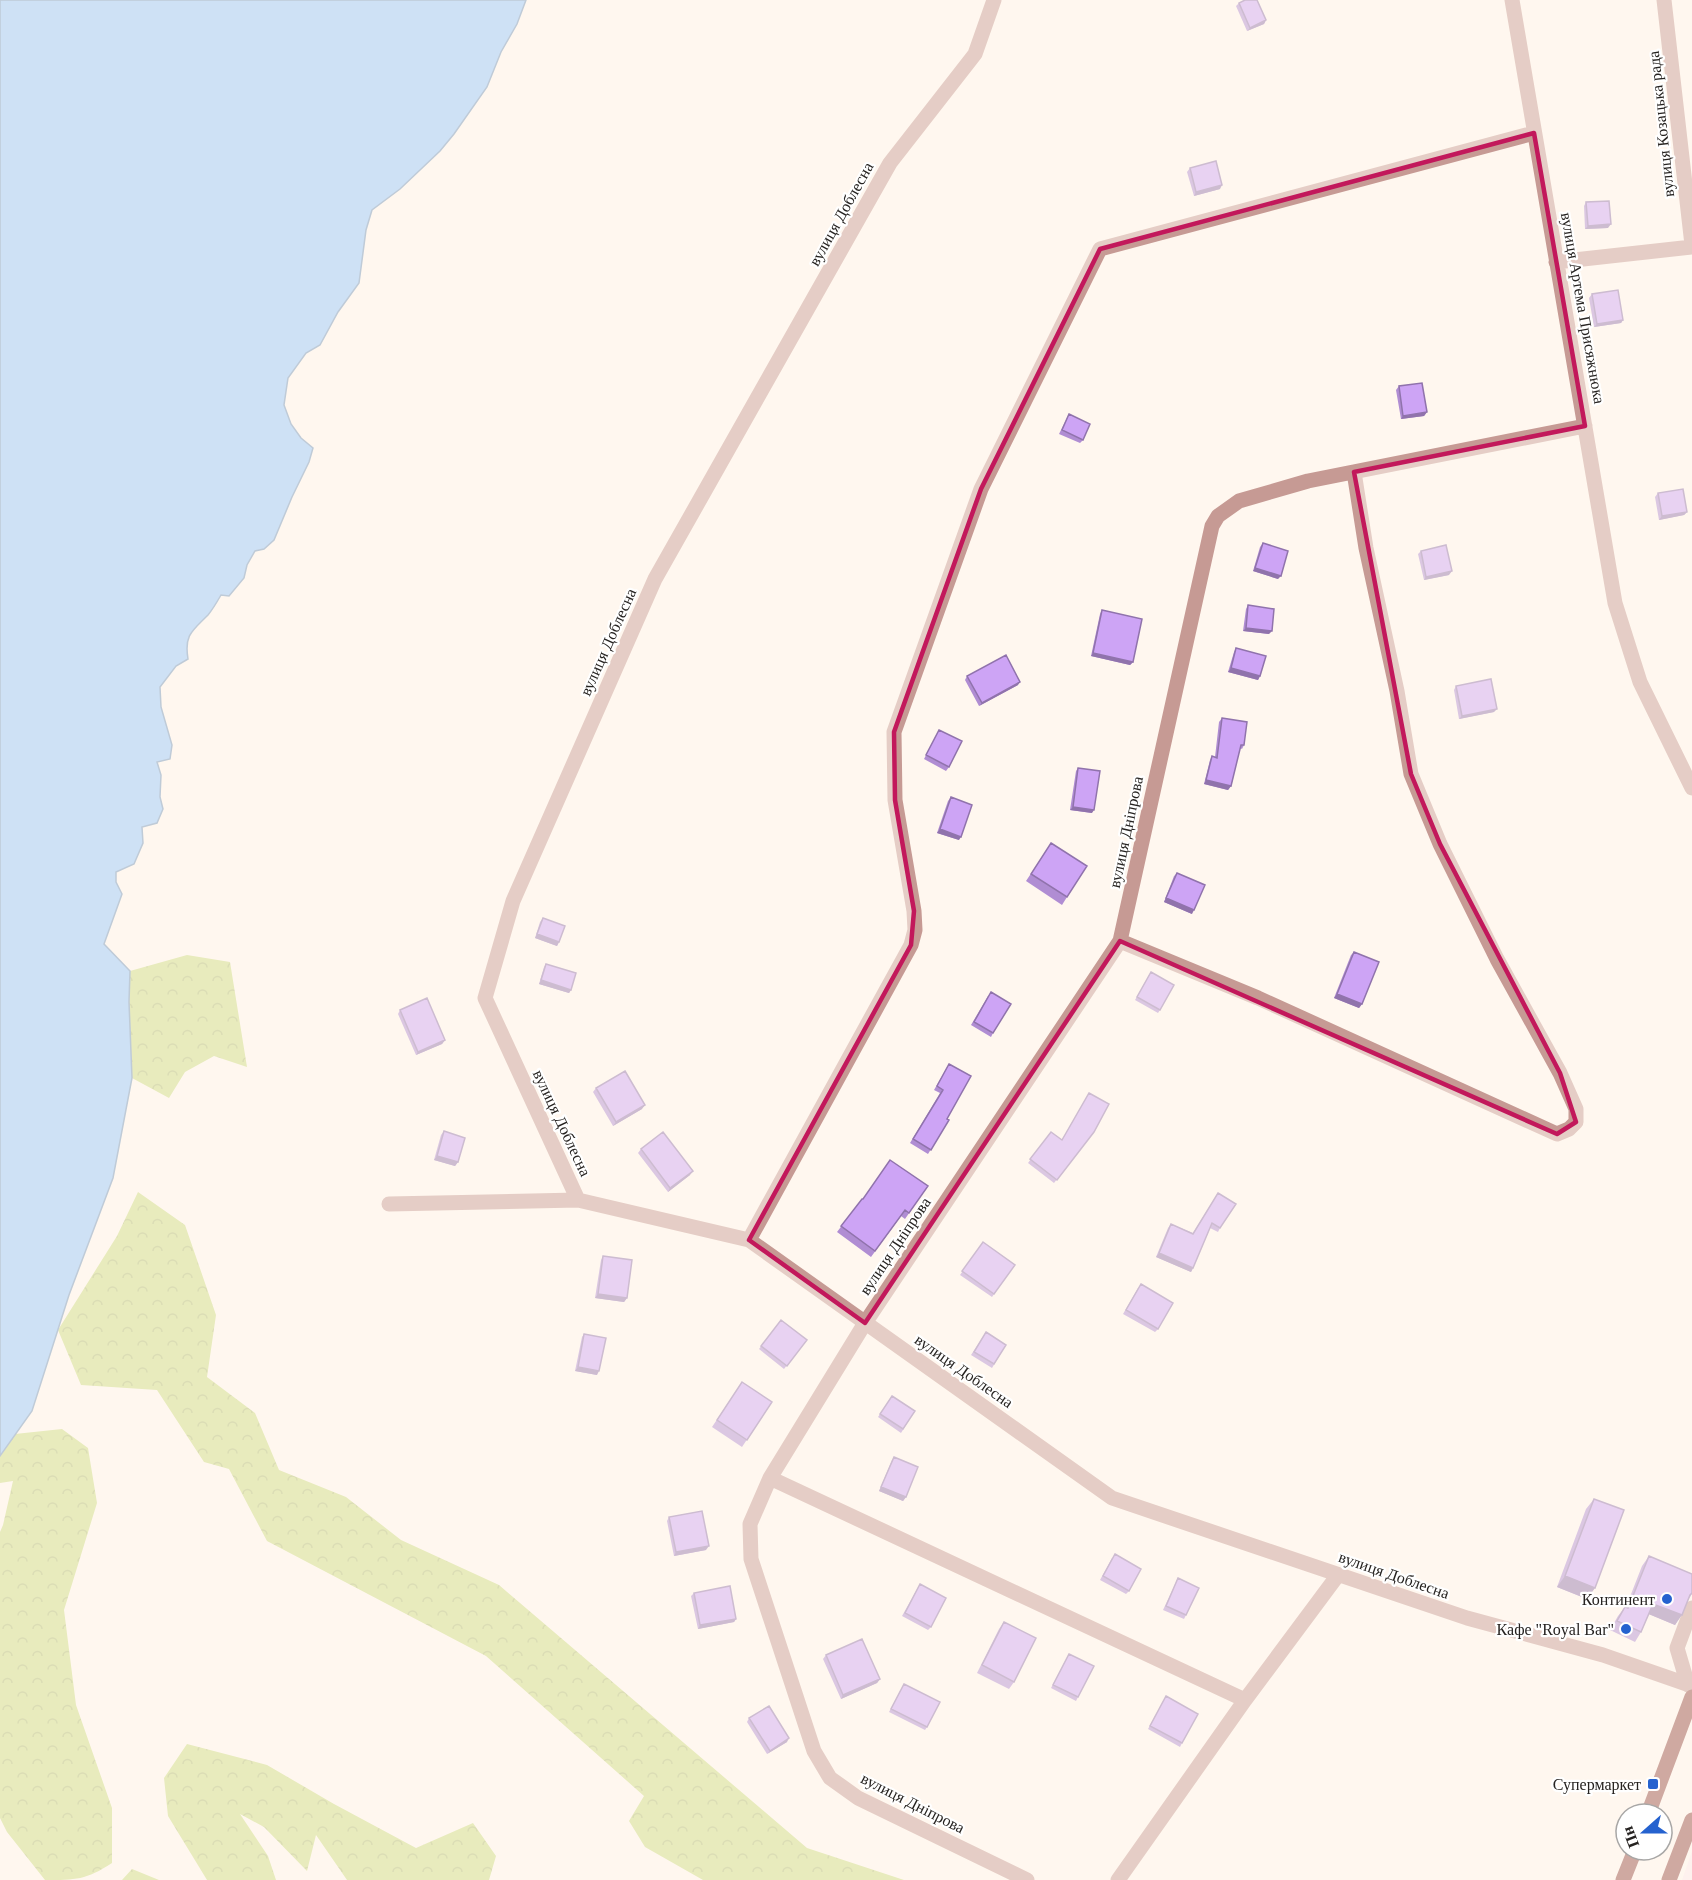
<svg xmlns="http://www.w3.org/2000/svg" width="1692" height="1880" font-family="Georgia,serif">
<defs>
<pattern id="forest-crowns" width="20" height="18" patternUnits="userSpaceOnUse" patternTransform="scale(1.5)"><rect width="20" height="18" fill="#ccdb81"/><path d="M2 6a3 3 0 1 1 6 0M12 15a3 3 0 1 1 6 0" fill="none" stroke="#afbc6f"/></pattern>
</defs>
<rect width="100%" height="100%" fill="#fff7ef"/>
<path fill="#fde8ee" d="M1692,1851v29h-10z"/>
<path fill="url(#forest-crowns)" d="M187,955l43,7 17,105 -33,-11 -29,16 -16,26 -37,-20 -3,-76 1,-31z
M138,1192l47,33 31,90 -9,62 48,36 24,57 67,27 55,43 98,45 308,263 97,32h-201l-58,-33 -16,-26 15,-25 -158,-140 -219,-115 -38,-72 -25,-7 -47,-72 -76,-5 -23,-55 59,-94z
M62,1429l26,19 9,55 -33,107 12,95 36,103v55c-26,17 -36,17 -67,17l-38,-48 -7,-14v-286l3,-7 10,-44 -13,2v-27l15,-22z
M187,1744l80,21 67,39 82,44 57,-25 23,33 -7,24h-142l-31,-45 -9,36 -43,-44 -24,-13 28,42 8,24h-69l-39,-64 -4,-38z
M132,1869l27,11h-37z"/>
<path fill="#92c5fd" stroke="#7294bb" stroke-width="1.5" d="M0,0h526l-9,24 -16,28 -14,35 -33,47 -14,17 -40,38 -28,21 -6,20 -7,53 -21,29 -18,33 -14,8 -18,25 -4,27 7,19 10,14 12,10 -4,14 -17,35 -18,43 -10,9 -9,2 -8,14 -3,13 -15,18 -8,-1c-4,7 -8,14 -13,20 -16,16 -24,20 -20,44l-12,7 -16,21 1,20 11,38 -2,14 -13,3 4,13 -1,22 3,12 -6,14 -15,4 1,16 -9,21 -18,8v10l6,12 -18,50 26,27 -1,31 3,76 -19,100 -44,117 -37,116 -32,45z"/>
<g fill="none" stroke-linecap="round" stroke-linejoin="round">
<path stroke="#c69a94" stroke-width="15" d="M1512,0l103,603 25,79 52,106
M1664,0l28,245
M1556,262l136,-15
M1120,941l138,57 299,136 12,-5 7,-7v-13l-16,-36 -63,-114 -57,-115 -29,-70 -14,-83 -31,-143 -12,-76
M578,1200l-93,-202 28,-97 142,-322 235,-416 85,-109 19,-54
M389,1204l189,-4 171,40 363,258 355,120 136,37 89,31
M749,1240l162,-295 4,-15 -1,-19 -19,-111 -1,-68 87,-243 119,-240 434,-116
M770,1478l475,222
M1688,1685l-11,-37 15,-40
M1027,1880l-169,-82 -28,-20 -16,-27 -63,-192 -1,-35 20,-46 95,-155 255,-382 92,-415 6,-10 21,-15 69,-20 277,-55
M1118,1880l127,-180 93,-125"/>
<path stroke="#944943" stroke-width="15" d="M1648,1814l44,-117
M1623,1880l12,-30
M1669,1880l23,-60"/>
</g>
<path fill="#b08dd3" d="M1239,3l27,17 -2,4 -17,7 -11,-25z
M1190,168l30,21 -26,7 -7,-24z
M1586,202l22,26 -23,1 -1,-23z
M1592,294l31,26 -2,3 -27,4 -5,-29z
M1399,386l28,26 -3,4 -23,3 -5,-29z
M1069,414l14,26 -3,3 -21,-9z
M1658,493l29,19 -3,3 -25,5 -4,-23z
M1263,543l15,36 -25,-8 7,-24z
M1421,551l28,24 -25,5 -6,-26z
M1248,605l21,29 -26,-3 3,-22z
M1102,610l31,52 -3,3 -39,-9 9,-42z
M1236,648l24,28 -2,4 -30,-8 6,-20z
M967,676l51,9 -39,21 -14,-26z
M1456,686l38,26 -35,7 -5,-29z
M1222,718l22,27 -2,4 -2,-1 -9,38 -3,4 -24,-6 6,-24 2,-4 3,1 4,-35z
M939,730l10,37 -3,4 -22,-12z
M1078,768l14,45 -22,-3 6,-39z
M951,797l8,43 -22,-7 11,-32z
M1046,851l21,46 -5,8 -36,-24z
M1177,873l15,41 -28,-12 10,-26z
M543,918l16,24 -2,4 -22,-8 5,-16z
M1354,952l8,52 -3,4 -25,-10 17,-43z
M546,964l25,26 -2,3 -30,-9 5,-17z
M1151,972l9,38 -2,3 -23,-13z
M988,996l5,37 -2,4 -20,-12z
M400,1010l45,30 -3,4 -26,11 -18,-41z
M949,1064l-2,55 2,1 -21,34 -18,-11 30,-50 -6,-3z
M596,1088l46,21 -29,17 -20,-34z
M1089,1093l5,39 -40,51 -26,-20 23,-31 11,8z
M444,1131l14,31 -3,4 -21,-6 7,-25z
M641,1149l49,26 -22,17 -30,-39z
M928,1186l-23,33 -4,-3 -30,41 -34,-25 25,-33h1z
M1218,1193l2,35 -2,4 -8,-4 -17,40 -2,4 -35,-15 12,-29 3,-4 22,9z
M983,1242l32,23 -23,32 -32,-22z
M603,1256l24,42 -3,4 -29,-4 6,-38z
M1138,1288l20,41 -3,3 -32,-18z
M781,1320l26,20 -23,29 -25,-20z
M986,1332l20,13 -14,23 -21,-13z
M584,1334l13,41 -22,-4 7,-34z
M742,1382l30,20 -30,45 -30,-20z
M892,1396l23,15 -14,22 -23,-16z
M894,1457l12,40 -3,4 -24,-10 13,-31z
M1594,1499l-7,100 -30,-12 29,-78z
M669,1517l37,33 -32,6 -7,-35z
M1649,1556l43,18v20l-4,6 -13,25 -26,-11 -8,18 -6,10 -25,-12 8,-14 7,-9h1l16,-41z
M1112,1558l17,33 -3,3 -26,-14z
M1178,1578l8,37 -2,4 -21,-9z
M920,1584l11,43 -3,3 -26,-14z
M694,1593l42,26 -2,3 -36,7 -7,-33z
M1004,1622l10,60 -5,7 -32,-16 22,-44z
M1069,1654l9,43 -2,4 -25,-13z
M826,1655l54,24 -3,4 -36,16 -18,-40z
M904,1684l23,43 -2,3 -36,-18z
M1166,1696l16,47 -2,4 -32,-18z
M749,1718l38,24 -20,12 -20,-32z"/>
<path fill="#9073ac" d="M1266,20l-2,4 -17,7 3,-3z
M1222,185l-2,4 -26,7 2,-4z
M1611,224l-3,4 -23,1 3,-3z
M1623,320l-2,3 -27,4 3,-3z
M1427,412l-3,4 -23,3 2,-3z
M1687,512l-3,3 -25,5 3,-4z
M1255,568l26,8 -3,3 -25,-8z
M1452,571l-3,4 -25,5 2,-3z
M1246,628l26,3 -3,3 -26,-3z
M1093,653l40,9 -3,3 -39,-9z
M1231,668l29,8 -2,4 -30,-8z
M1020,682l-2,3 -39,21 3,-3z
M1497,709l-3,3 -35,7 3,-3z
M1206,780l25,6 -3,4 -24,-6z
M1073,807l21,3 -2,3 -22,-3z
M940,829l21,8 -2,3 -22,-7z
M1166,898l28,12 -2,4 -28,-12z
M537,934l22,8 -2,4 -22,-8z
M541,980l30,10 -2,3 -30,-9z
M1337,994l25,10 -3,4 -25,-10z
M445,1040l-3,4 -26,11 2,-3z
M645,1105l-3,4 -29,17 3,-4z
M437,1156l21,6 -3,4 -21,-6z
M693,1171l-3,4 -22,17 2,-4z
M1159,1253l34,15 -2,4 -35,-15z
M598,1294l29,4 -3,4 -29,-4z
M578,1367l21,4 -2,4 -22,-4z
M881,1487l25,10 -3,4 -24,-10z
M709,1546l-3,4 -32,6 2,-4z
M1565,1576l30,12 -8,11 -30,-12z
M1653,1604l29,11 -7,10 -29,-12z
M736,1619l-2,3 -36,7 2,-4z
M880,1679l-3,4 -36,16 2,-4z
M789,1738l-2,4 -20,12 3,-3z"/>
<path fill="#cda4f5" stroke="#9073ac" stroke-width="1.5" d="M1245,0h12l9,20 -16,8 -11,-25z
M1216,161l6,24 -26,7 -6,-24z
M1609,201l2,23 -23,2 -2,-24z
M1618,290l5,30 -26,4 -5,-30z
M1422,383l5,29 -24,4 -4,-30z
M1069,414l21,10 -7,16 -21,-10z
M1683,489l4,23 -25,4 -4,-23z
M1263,543l25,8 -7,25 -26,-8z
M1446,545l6,26 -26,6 -5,-26z
M1248,605l26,4 -2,22 -26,-3z
M1102,610l40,9 -9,43 -40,-9z
M1236,648l30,8 -6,20 -29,-8z
M1006,655l14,27 -38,21 -15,-27z
M1491,679l6,30 -35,7 -6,-30z
M1222,718l25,4 -3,23h-3l-10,41 -25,-6 6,-24 5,2z
M939,730l23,11 -13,26 -23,-12z
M1078,768l22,3 -6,39 -21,-3z
M951,797l21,8 -11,32 -21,-8z
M1051,843l36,23 -20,31 -36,-23z
M1177,873l28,12 -11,25 -28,-12z
M543,918l22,8 -6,16 -22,-8z
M1354,952l25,10 -17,42 -25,-10z
M546,964l30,9 -5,17 -30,-10z
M1151,972l23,13 -14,25 -23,-13z
M991,992l20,12 -18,29 -19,-11z
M427,998l18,42 -27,12 -18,-42z
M949,1064l22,12 -24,43 2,1 -18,30 -18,-11 30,-49 -6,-4z
M625,1071l20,34 -29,17 -20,-34z
M1089,1093l20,11 -15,28 -37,48 -27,-21 21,-27 11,8z
M444,1131l21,7 -7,24 -21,-6z
M663,1132l30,39 -23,17 -29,-39z
M890,1160l38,26 -19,27 -4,-3 -30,41 -34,-25 21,-27h1z
M1218,1193l18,11 -16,24 -8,-5 -19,45 -34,-15 12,-29 22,10z
M983,1242l32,23 -21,29 -32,-23z
M603,1256l29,4 -5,38 -29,-4z
M1141,1284l32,19 -15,26 -32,-19z
M781,1320l26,20 -20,26 -26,-20z
M986,1332l20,13 -12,19 -20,-12z
M584,1334l22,4 -7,33 -21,-4z
M742,1382l30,20 -25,38 -30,-20z
M892,1396l23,15 -12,18 -23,-15z
M894,1457l24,10 -12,30 -25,-10z
M1594,1499l30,11 -29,78 -30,-12z
M702,1511l7,35 -33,6 -7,-35z
M1115,1554l26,15 -12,22 -26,-15z
M1649,1556l43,18v19l-2,2 -8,20 -29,-11 -12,28 -24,-11 8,-14 3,1z
M1178,1578l21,10 -13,27 -20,-9z
M920,1584l26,14 -15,29 -26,-14z
M730,1586l6,33 -36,6 -6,-32z
M1004,1622l32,16 -22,44 -32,-17z
M862,1639l18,40 -37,16 -17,-40z
M1069,1654l25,12 -16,31 -25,-12z
M904,1684l36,18 -13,25 -36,-18z
M1166,1696l32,18 -16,29 -32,-17z
M769,1706l20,32 -19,13 -21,-33z"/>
<path d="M0 0H1692V1880H0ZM1534,133l51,293 -231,46 57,302 29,70 120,229 16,49 -19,12 -437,-193 -255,382 -116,-83 162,-295 3,-34 -19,-111 -1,-68 87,-243 119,-240z" fill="#fff7ef" fill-opacity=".55" fill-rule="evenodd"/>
<path fill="none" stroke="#c2185b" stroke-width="4.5" stroke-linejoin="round" d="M1534,133l51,293 -231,46 57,302 29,70 120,229 16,49 -19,12 -437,-193 -255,382 -116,-83 162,-295 3,-34 -19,-111 -1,-68 87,-243 119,-240z"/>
<g fill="#2562cf" stroke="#fff" stroke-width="2">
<circle cx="1667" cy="1599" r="6"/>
<circle cx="1626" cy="1629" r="6"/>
<rect x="1647" y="1778" width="12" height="12" rx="3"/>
</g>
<g text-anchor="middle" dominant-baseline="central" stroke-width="4.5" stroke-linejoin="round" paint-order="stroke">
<g font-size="16" fill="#262321" stroke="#fff">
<text transform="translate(1661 124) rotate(-96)">вулиця Козацька рада</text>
<text transform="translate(841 214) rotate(-61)">вулиця Доблесна</text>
<text transform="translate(1583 308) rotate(80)">вулиця Артема Присяжнюка</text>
<text transform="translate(608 642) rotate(-66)">вулиця Доблесна</text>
<text transform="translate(1126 832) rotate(-78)">вулиця Дніпрова</text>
<text transform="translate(562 1123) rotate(65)">вулиця Доблесна</text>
<text transform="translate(895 1246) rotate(-56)">вулиця Дніпрова</text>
<text transform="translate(964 1371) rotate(35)">вулиця Доблесна</text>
<text transform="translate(1394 1575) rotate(19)">вулиця Доблесна</text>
<text transform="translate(913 1803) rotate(27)">вулиця Дніпрова</text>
</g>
<g font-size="16" fill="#262321" stroke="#fff" text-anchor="end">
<text x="1655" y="1599">Континент</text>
<text x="1614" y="1629">Кафе "Royal Bar"</text>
<text x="1641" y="1784">Супермаркет</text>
</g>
</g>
<g transform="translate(1644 1832) rotate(249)"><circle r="28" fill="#ffffff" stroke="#a8a7a6" stroke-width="1.5"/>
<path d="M0-4.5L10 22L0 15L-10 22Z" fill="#2562cf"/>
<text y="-9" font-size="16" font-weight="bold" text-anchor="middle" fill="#262321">Пн</text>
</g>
</svg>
